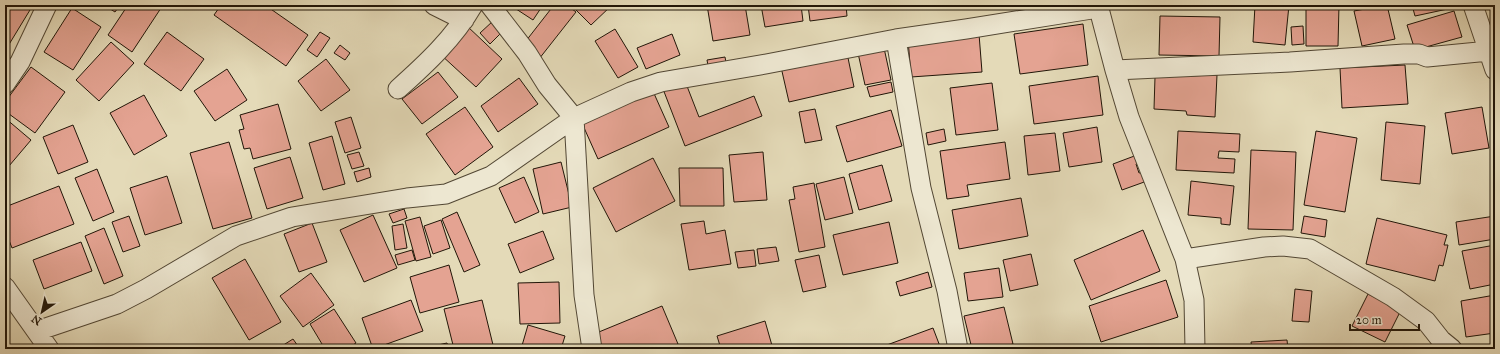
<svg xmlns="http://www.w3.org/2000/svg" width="1500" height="354" font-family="'IM FELL Great Primer',serif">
<rect width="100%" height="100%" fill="#e4dab8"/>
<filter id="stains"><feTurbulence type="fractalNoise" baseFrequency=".005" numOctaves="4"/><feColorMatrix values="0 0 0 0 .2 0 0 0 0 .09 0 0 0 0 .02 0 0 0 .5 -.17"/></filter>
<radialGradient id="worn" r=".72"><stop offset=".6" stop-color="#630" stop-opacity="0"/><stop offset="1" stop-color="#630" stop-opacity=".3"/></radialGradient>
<path fill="#e4a392" stroke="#211608" d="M5,5h28l-28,46z
M104,5h16l-5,7z
M128,5h35l-31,47 -24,-17z
M221,5h44l43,30 -22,31 -72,-51z
M510,5h33l-10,15z
M554,5h13l9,7 -37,47 -17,-13z
M571,5h41l-21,20z
M707,5h38l5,30 -37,6z
M761,5h40l2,16 -38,6z
M808,5h38l1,11 -37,5z
M1255,5h34l-4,40 -32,-3z
M1306,5h33l-1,41h-32z
M1387,5l8,34 -33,7 -8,-35z
M1412,5h45v2l-42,9z
M72,8l29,19 -28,43 -29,-18z
M1454,11l8,26 -47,13 -8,-25z
M1160,16l60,1 -1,39 -60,-1z
M493,21l10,10 -13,13 -10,-11z
M1083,24l5,41 -68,9 -6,-40z
M467,26l35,33 -26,28 -36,-33z
M1303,26l1,18 -12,1 -1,-18z
M615,29l23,38 -20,11 -23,-37z
M167,32l37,27 -23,32 -37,-27z
M320,32l10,6 -13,19 -10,-7z
M672,34l8,21 -34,14 -9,-21z
M979,34l3,38 -71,5 -3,-38z
M111,42l23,21 -35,38 -23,-21z
M340,45l10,8 -5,7 -11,-7z
M884,48l7,32 -26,5 -7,-32z
M847,53l7,34 -65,15 -8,-35z
M725,57l2,11 -18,3 -2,-11z
M326,59l24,31 -29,21 -23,-30z
M1405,65l3,39 -66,4 -2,-40z
M31,67l34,25 -30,41 -30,-22v-9z
M227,69l20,31 -32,21 -21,-30z
M438,72l20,25 -36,27 -20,-25z
M1217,75l-2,42 -28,-2 -1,-4 -32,-2 1,-32z
M1098,76l5,39 -69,9 -5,-38z
M519,78l19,26 -40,28 -17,-26z
M685,81l14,36 55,-21 8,20 -77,30 -22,-57z
M891,82l2,10 -23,5 -3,-10z
M992,83l6,47 -42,5 -6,-47z
M652,89l17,38 -71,32 -17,-38z
M144,95l23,41 -33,19 -24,-42z
M278,104l13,45 -38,10 -3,-11 -6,1 -5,-19 5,-1 -4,-14z
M465,107l28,40 -38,28 -29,-41z
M1482,107l7,41 -37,6 -7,-41z
M815,109l7,31 -17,3 -6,-31z
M891,110l11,36 -55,16 -11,-36z
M351,117l10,31 -16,5 -10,-31z
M5,118l26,22 -22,26 -4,-3z
M1386,122l39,4 -5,58 -39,-4z
M73,125l15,37 -30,12 -15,-37z
M1097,127l5,35 -33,5 -6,-34z
M944,129l2,12 -18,4 -2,-12z
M1178,131l62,3 -1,18 -20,-1 -1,7 17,1 -1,14 -58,-3z
M1316,131l41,7 -12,74 -41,-7z
M1055,133l5,38 -32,4 -4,-39z
M332,136l13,48 -22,6 -14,-47z
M229,142l23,76 -39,11 -23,-76z
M1005,142l5,37 -43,6 2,11 -22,3 -7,-48z
M1251,150l45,2 -3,78 -45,-1z
M359,152l5,14 -12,3 -5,-14z
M763,152l4,48 -33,2 -5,-47z
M1137,155l3,8 -4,1 3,9 4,-1 4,9 -25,9 -9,-26z
M290,157l13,41 -36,11 -13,-41z
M653,158l22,43 -59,31 -23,-44z
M561,162l11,45 -29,7 -10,-45z
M882,165l10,36 -33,9 -10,-36z
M369,168l2,9 -14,5 -3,-10z
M679,168h44l1,38h-44z
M97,169l17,43 -21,9 -18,-43z
M167,176l15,47 -37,12 -15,-47z
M524,177l15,35 -24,11 -16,-35z
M844,177l9,36 -28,7 -9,-36z
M1191,181l43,5 -4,39 -9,-1v-6l-33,-3z
M814,183l11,64 -26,5 -10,-52 6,-1 -2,-12z
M59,186l15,38 -62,24 -7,-18v-23z
M1021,198l7,38 -69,13 -7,-39z
M404,209l3,9 -14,5 -4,-9z
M457,212l23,53 -16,7 -22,-53z
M373,215l24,53 -33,14 -24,-52z
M129,216l11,30 -17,6 -11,-30z
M1304,216l23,4 -2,17 -24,-4z
M1495,216v23l-36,6 -3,-23z
M420,217l11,40 -15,4 -11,-40z
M1377,218l70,17 -3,10h4l-5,21 -4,-1 -4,16 -69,-17z
M441,220l9,28 -17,6 -9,-28z
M704,221l2,13 19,-4 6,34 -42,6 -8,-46z
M889,222l9,41 -55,12 -10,-40z
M312,223l15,39 -28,10 -15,-38z
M403,224l4,24 -12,2 -3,-24z
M104,228l19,48 -19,8 -19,-48z
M1143,230l17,41 -69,29 -17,-40z
M543,231l11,28 -34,14 -12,-29z
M81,242l11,29 -48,18 -11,-29z
M1495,245v39l-25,5 -8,-38z
M776,247l3,14 -20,3 -2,-15z
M412,250l3,10 -17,5 -3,-10z
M754,250l2,16 -18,2 -3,-16z
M1031,254l7,31 -28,6 -7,-31z
M819,255l7,32 -23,5 -8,-32z
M245,259l36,63 -32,18 -37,-62z
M449,265l10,37 -39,11 -10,-36z
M999,268l4,29 -35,4 -4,-28z
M928,272l4,15 -32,9 -4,-14z
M311,273l23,32 -31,22 -23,-31z
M1166,280l12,37 -77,25 -12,-36z
M559,282l1,41 -40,1 -2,-41z
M1295,289l17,2 -3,31 -17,-1z
M1368,294l33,16 -16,32 -33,-16z
M1495,295v38l-29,4 -5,-36z
M411,300l12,31 -50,18 -11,-31z
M482,300l12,49h-40l-10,-40z
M662,306l16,38 -13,5h-64l-7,-15z
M1004,307l9,37 -22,5h-19l-8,-33z
M334,309l22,34 -10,6h-21l-15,-25z
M765,321l8,28h-52l-4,-13z
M528,325l37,11 -4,13h-40z
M933,328l8,21h-65z
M293,339l7,10h-23z
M1287,340l1,9h-36l-1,-7z
M447,343l2,6h-29z"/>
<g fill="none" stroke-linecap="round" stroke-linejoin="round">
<defs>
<path id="street" d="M434,5l30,15
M490,5l37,48 20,32 27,33 10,177 8,54
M1098,5l17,65 14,47 56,142 9,41 1,49
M1473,5l22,65
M896,39l25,149 26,103 11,58
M1115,70l175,-8 114,-8h15l8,3 62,-6
M5,84l15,-22 27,-57
M398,89c28,-25 56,-51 75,-84
M1185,259l79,-12 19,-1 27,3 83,48 33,24 15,19 11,9
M5,287l44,62
M37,331l80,-27 29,-15 90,-53 56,-19 115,-19 39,-4 45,-18 83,-58 57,-26 30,-10 105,-18 130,-25 70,-10 132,-21"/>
</defs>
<use href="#street" stroke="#524734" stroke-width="21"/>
<use href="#street" stroke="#ede7d1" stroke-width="19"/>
</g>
<rect width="1500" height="354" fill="none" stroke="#e4dab8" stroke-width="20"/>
<rect x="6" y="6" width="1488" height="342" fill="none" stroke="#211608" stroke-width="2"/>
<rect x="10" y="10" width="1480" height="334" fill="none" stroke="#211608"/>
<g transform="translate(42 312) rotate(214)" stroke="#ede7d1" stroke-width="3" paint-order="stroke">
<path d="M0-3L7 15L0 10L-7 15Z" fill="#211608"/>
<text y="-6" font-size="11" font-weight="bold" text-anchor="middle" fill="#211608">N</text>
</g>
<path d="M1350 324v6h69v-6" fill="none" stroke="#211608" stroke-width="2"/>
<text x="1356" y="324" font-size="12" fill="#211608" stroke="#ede7d1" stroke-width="3" paint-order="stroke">20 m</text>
<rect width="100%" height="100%" filter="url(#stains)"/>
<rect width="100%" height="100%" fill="url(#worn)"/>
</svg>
